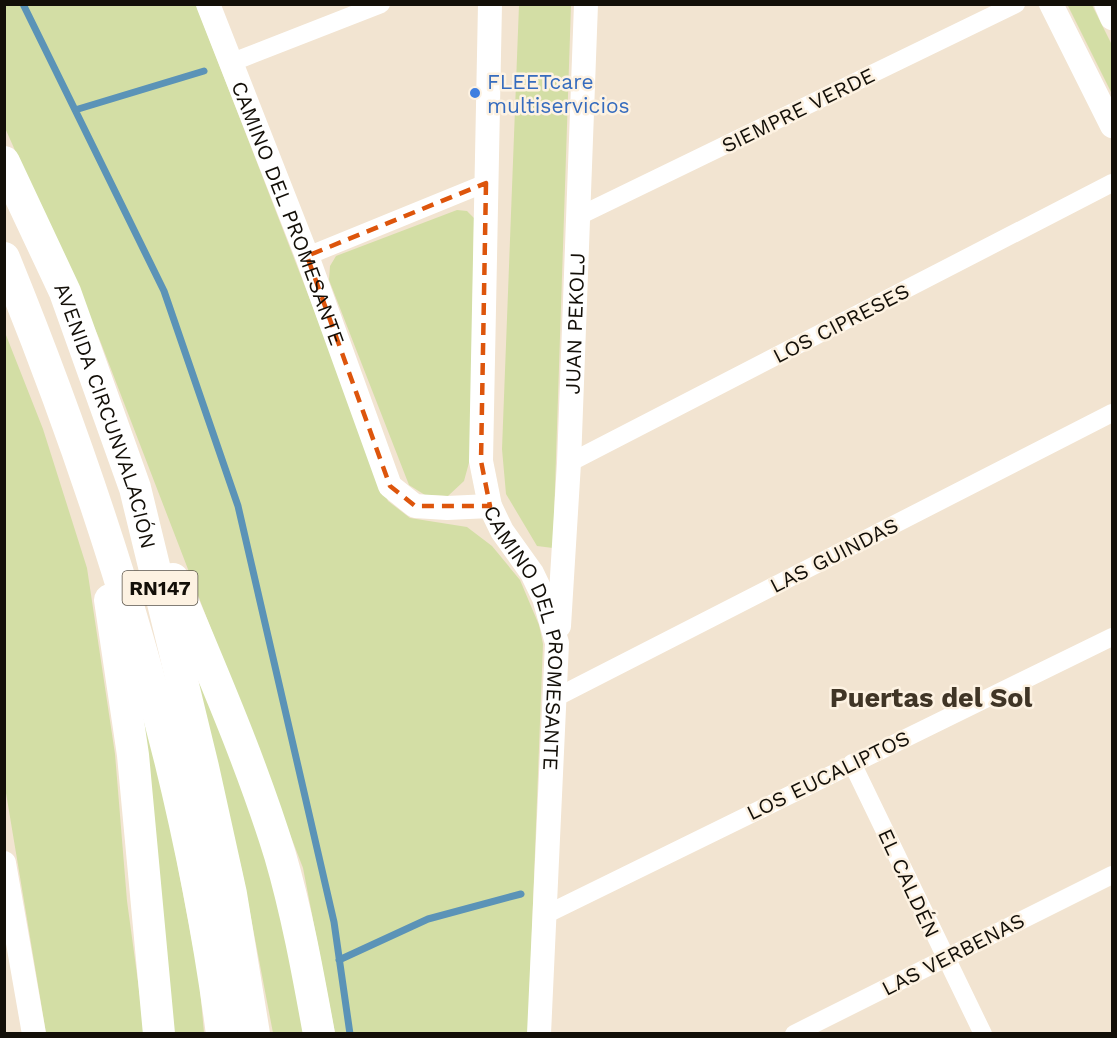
<svg xmlns="http://www.w3.org/2000/svg" width="1117" height="1038" font-family="'Work Sans',sans-serif">
<rect width="100%" height="100%" fill="#f2e4d1"/>
<path fill="#d3dea5" d="M4,5h192l192,496 22,17 57,9 25,19 28,34 19,45 4,19 -15,389h-193l-32,-165 -204,-530 -94,-210z
M519,5h52l-18,543 -16,-2 -31,-52 -4,-45z
M1071,5h21l20,40v49l-44,-88z
M457,210l10,1 7,7 -4,241 -6,22 -16,15 -23,-1 -16,-10 -80,-205 1,-14 6,-10z
M4,330l39,99 44,139 28,186 12,147 18,132h-99l-41,-246z
M205,677l70,182 35,174h-37l-31,-162 -45,-184z
M148,708l51,270 5,55h-34l-33,-323z"/>
<g fill="none" stroke-linecap="round" stroke-linejoin="round">
<path stroke="#5b93b7" stroke-width="7" d="M23,4l141,287 74,215 96,416 16,112
M75,110l129,-39
M339,960l89,-41 93,-25"/>
<path stroke="#fff" stroke-width="18" d="M230,63l151,-59
M579,216l437,-212
M307,256l179,-73
M569,463l543,-280
M555,698l557,-285
M852,763l131,271
M545,915l567,-278
M794,1034l318,-159"/>
<g stroke="#fff" stroke-width="24">
<path id="s1" d="M208,4l99,252 83,230 25,20 32,2 43,-2"/>
<path id="s2" d="M490,4l-9,457 9,45 12,25 30,42 12,25 13,45 -18,391"/>
<path d="M1051,4l61,122"/>
<path d="M1106,4l6,14"/>
<path id="s3" d="M559,626l10,-163 17,-459"/>
<path d="M4,863l30,171"/>
</g>
<g stroke="#fff" stroke-width="32">
<path id="s4" d="M4,162l61,130 70,196 68,279 28,127 23,140"/>
<path d="M4,258c101,248 183,509 218,776"/>
<path d="M173,579c38,91 78,182 107,276 17,58 28,119 39,179"/>
<path d="M110,600l23,155 26,279"/>
</g>
</g>
<path fill="none" stroke="#dd550c" stroke-width="4.5" stroke-dasharray="12 8" stroke-linejoin="round" d="M486,183l-5,278 9,45h-75l-25,-20 -83,-230z"/>
<circle fill="#3f7fe0" stroke="#fdf2e2" stroke-width="2" cx="475" cy="93" r="6"/>
<g text-anchor="middle" dominant-baseline="central" stroke-width="5" stroke-linejoin="round" paint-order="stroke">
<rect fill="#fdf2e2" stroke="#595349" stroke-width="1.5" x="122.5" y="571" width="75" height="34" rx="4.5"/>
<g font-size="20" font-weight="bold" fill="#130f08">
<text x="160" y="588">RN147</text>
</g>
<g font-size="21" fill="#366cbe" stroke="#fdf2e2" text-anchor="start">
<text x="487" y="81">FLEETcare<tspan x="487" dy="24">multiservicios</tspan></text>
</g>
<g font-size="21" fill="#130f08" stroke="#fdf2e2">
<text transform="translate(798 110) rotate(-26)">SIEMPRE VERDE</text>
<text stroke="none"><textPath href="#s1" startOffset="224">CAMINO DEL PROMESANTE</textPath></text>
<text transform="translate(841 323) rotate(-27)">LOS CIPRESES</text>
<text stroke="none"><textPath href="#s3" startOffset="303">JUAN PEKOLJ</textPath></text>
<text stroke="none"><textPath href="#s4" startOffset="274">AVENIDA CIRCUNVALACIÓN</textPath></text>
<text transform="translate(834 555) rotate(-27)">LAS GUINDAS</text>
<text stroke="none"><textPath href="#s2" startOffset="644">CAMINO DEL PROMESANTE</textPath></text>
<text transform="translate(828 775) rotate(-26)">LOS EUCALIPTOS</text>
<text transform="translate(909 883) rotate(65)">EL CALDÉN</text>
<text transform="translate(953 954) rotate(-27)">LAS VERBENAS</text>
</g>
<g font-size="27" font-weight="bold" fill="#403526" stroke="#fdf2e2">
<text x="931" y="698">Puertas del Sol</text>
</g>
</g>
<rect width="1117" height="1038" fill="none" stroke="#130f08" stroke-width="12"/>
</svg>
